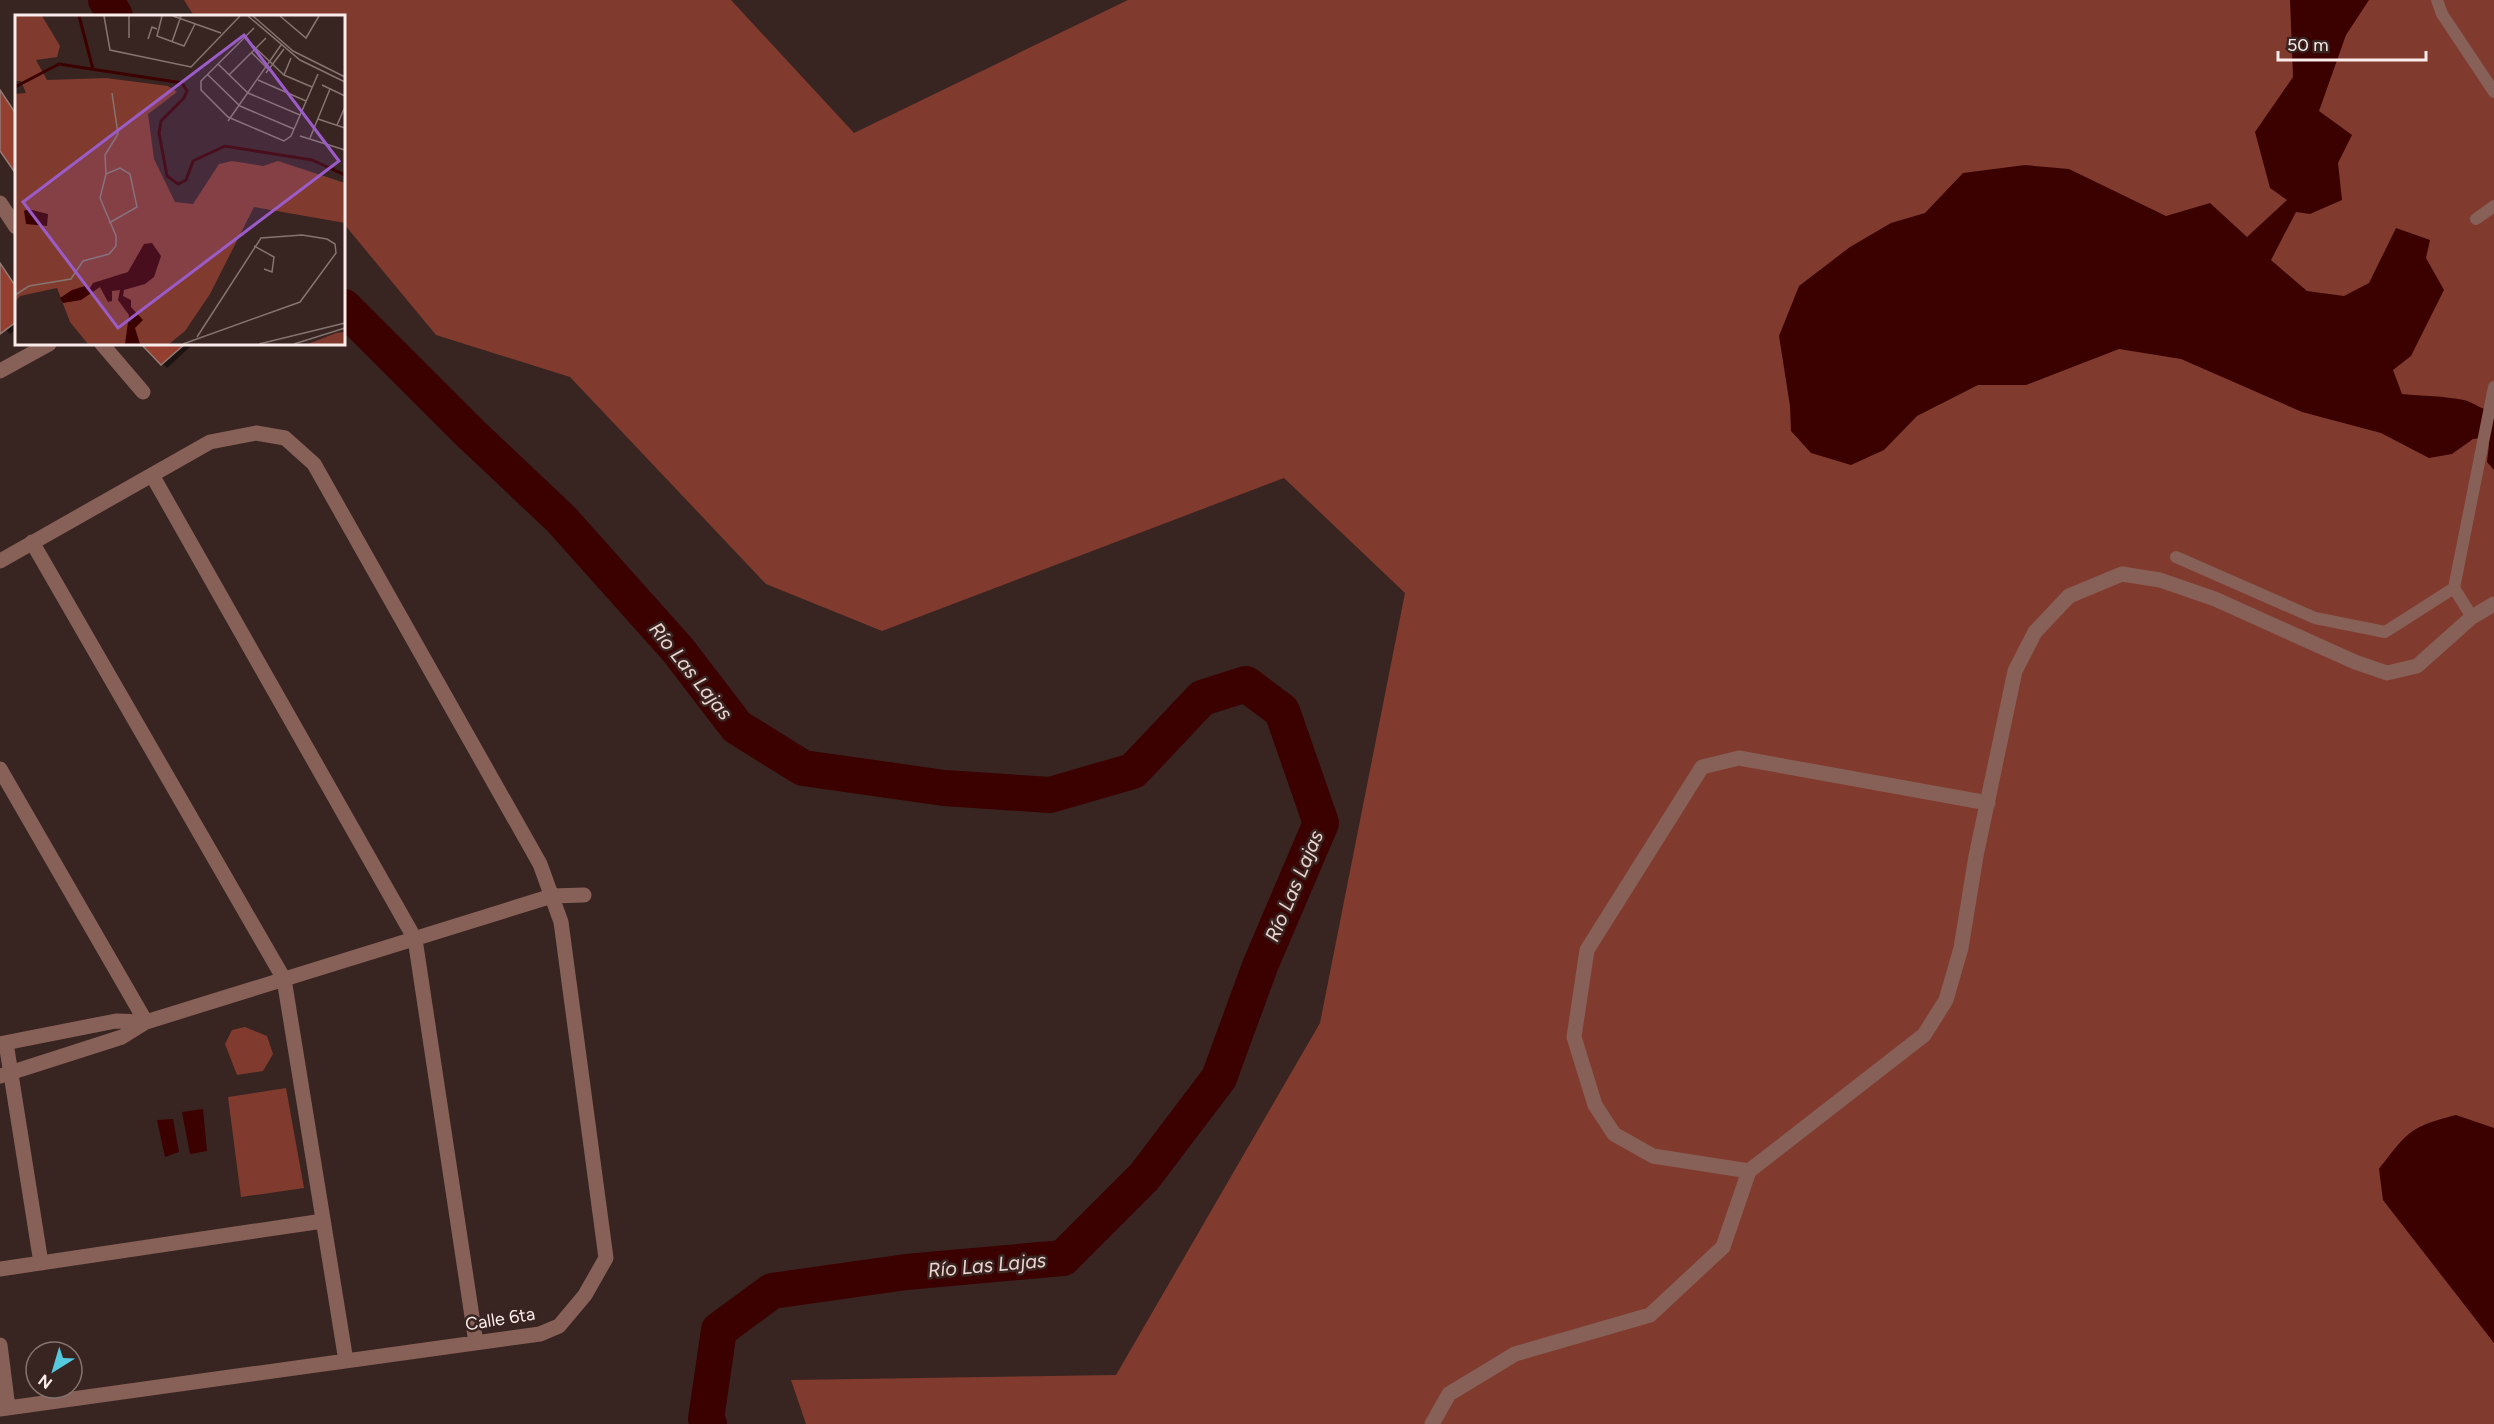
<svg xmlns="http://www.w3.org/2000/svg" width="2494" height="1424" font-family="Figtree,sans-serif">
<rect width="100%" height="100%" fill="#382421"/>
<path fill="#803b2e" d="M184,0h547l123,133 274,-133h1366v1424h-1688l-15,-44 325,-5 204,-352 85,-430 -121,-115 -402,153 -116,-47 -196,-207 -134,-42 -92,-111v-208h-150z
M245,1027l22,9 6,18 -10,17 -26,4 -12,-31 7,-14z
M286,1088l18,100 -63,9 -13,-100z"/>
<path fill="#3b0000" d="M2290,0h79l-23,35 -27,76 33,24 -14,28 4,37 -32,14 -14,-2 -25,48 36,31 37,5 25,-13 27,-55 34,12 -4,18 18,32 -33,66 -18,14 9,24c21,2 42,2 62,6 11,3 19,11 30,11v59l-7,-8 2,-17 -8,-7 -8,1 -21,15 -23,4 -48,-25 -79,-21 -121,-53 -62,-10 -93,36h-48l-61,31 -33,34 -33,15 -40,-12 -20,-22 -1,-25 -11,-70 20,-50 51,-39 41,-24 34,-10 38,-40 62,-8 44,4 97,47 44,-13 37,34 40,-37 -17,-12 -15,-56 38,-55z
M203,1109l4,42 -17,3 -8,-42z
M2456,1115l38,13v215l-111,-143 -4,-31c29,-37 30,-42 77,-54z
M173,1119l6,33 -14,5 -8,-37z"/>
<path fill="#0007" d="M0,90l16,24v58l-16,-24z
M0,263l16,24v43l-6,4 -10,-12z
M143,344h44l3,3 -23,21z"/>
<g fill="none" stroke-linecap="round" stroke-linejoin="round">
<path stroke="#3b0000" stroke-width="36" d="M106,0l9,16
M344,307l127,127 90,85 117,131 59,77 66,41 141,20 106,7 83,-24 69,-73 44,-14 36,27 39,112 -61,143 -41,112 -75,99 -81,81 -157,14 -134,19 -53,39 -13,89 3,5"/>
</g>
<path fill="#953f30" stroke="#937b76" stroke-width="1.5" d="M0,90l16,24v60l-16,-23z
M0,263l16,24v35l-16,12z
M141,344h44l-24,21z"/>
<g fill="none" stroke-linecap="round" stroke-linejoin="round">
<path stroke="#876058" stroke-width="12" d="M2437,0l5,14 52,78
M2476,219l18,-13
M2176,557l139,61 70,14 69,-44
M2472,617l-18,-29 40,-201"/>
<path stroke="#876058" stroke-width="15" d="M0,203l16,24
M102,344l41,48
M0,371l49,-27
M152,475l263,464 61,404
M32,542l252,437 62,382
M0,561l210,-119 46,-9 29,5 29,26 226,400 21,58 45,336 -21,37 -26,31 -19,8 -540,75
M0,769l146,253
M6,1043l35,220
M0,1044l116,-23 30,1
M0,1076l122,-39 24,-15 406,-126 32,-1
M1749,1171l-96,-15 -39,-22 -19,-29 -21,-68 13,-87 115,-183 37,-9 249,45
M0,1269l323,-48
M0,1345l8,63
M1432,1424l17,-30 66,-40 135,-39 73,-68 26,-76 175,-136 22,-35 15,-52 15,-92 39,-185 20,-39 34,-36 53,-22 38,6 55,19 140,63 32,11 30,-7 55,-49 22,-13"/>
</g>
<g text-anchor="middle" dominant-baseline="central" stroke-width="5" stroke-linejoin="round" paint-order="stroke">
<g font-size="18" fill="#faecea" stroke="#382421">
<text transform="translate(500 1319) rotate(-9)">Calle 6ta</text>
</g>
<g font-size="20" font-style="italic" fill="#efd5d0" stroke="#382421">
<text transform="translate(691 671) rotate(51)">Río Las Lajas</text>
<text transform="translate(1294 886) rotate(-67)">Río Las Lajas</text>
<text transform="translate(987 1265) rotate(-5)">Río Las Lajas</text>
</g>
</g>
<g transform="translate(15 15)">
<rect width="330" height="330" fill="#382421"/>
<path d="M0,1h27l18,30 -3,11 -21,3 11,20 59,-2 62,8 9,6 -29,22 6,45 21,43 18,2 26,-40 13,-3 31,5 15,-5 67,22v40l-91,-16 -44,87 -25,37 -16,13h-81l-18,-22 -13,-34 -37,8 -5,6v-208l11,-1 -5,-12h-6zM330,317v12h-37l28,-11z" fill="#803b2e"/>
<path d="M13,194l20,5 -1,12 -21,-2 -2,-13zM137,228l9,13 -7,21 -9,7 -21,6 -1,6 8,4v7l12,13 -8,8 5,16h-15l4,-29 -11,-15 2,-10 -8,1v10l-4,1 -8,-15 -19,13 -18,3 -3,-5 12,-8 13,-4 5,2 3,-5 35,-11 16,-28z" fill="#3b0000"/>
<path fill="none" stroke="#3b0000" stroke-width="3" d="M64,1l14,53M0,72l44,-23 123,19 5,8 -3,7 -23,23 -2,12 8,43 11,8 8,-4 7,-19 32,-15 87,14 33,15"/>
<path fill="none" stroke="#867471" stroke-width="1.5" d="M89,1l6,34 81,17 49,-51M114,1v22M147,1l-5,20 27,10 11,-22M158,1l48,17M233,1l52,44 45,22M238,1l40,35 52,26M265,1l26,22 13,-22M239,13l-53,53v9l27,27 56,24 7,-5 27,-62M229,22l40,38 28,12M133,24l4,-12 5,2M157,27l9,-26M236,37l17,17M203,49l30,29 52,22M251,58l18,-24M192,59l33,32 54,23M214,60l37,-37M269,60l7,-17M243,65l48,21M307,70l23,11M303,104l27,9M213,106l53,-76M322,110l8,-18M285,121l45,14M295,123l20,-49M91,159l14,-6 10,6 7,33 -28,16M239,231l20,11 -2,15 -8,-3M0,280l14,-9 42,-7 12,-18 26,-7 7,-8v-10l-16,-38 6,-24 -1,-19 13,-21 -6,-41M168,329l117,-42 36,-49 -1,-9 -8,-5 -25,-4 -41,3 -64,99M244,329l86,-21M279,329l51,-16"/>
<path fill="#9b5cca" fill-opacity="0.15" stroke="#9b5cca" stroke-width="3" d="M229,20l95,126 -221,167 -95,-126z"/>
<rect width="330" height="330" fill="none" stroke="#faecea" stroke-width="3"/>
</g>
<g transform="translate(54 1370) rotate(217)"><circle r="28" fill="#382421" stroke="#867471" stroke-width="1.5"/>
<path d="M0-4.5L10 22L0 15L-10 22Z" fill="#55cadf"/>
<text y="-9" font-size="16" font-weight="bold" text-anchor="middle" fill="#faecea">N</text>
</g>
<path d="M2278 51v9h148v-9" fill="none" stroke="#faecea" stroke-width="3"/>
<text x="2287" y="51" font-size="18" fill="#faecea" stroke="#382421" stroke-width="4.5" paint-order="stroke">50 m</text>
</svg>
